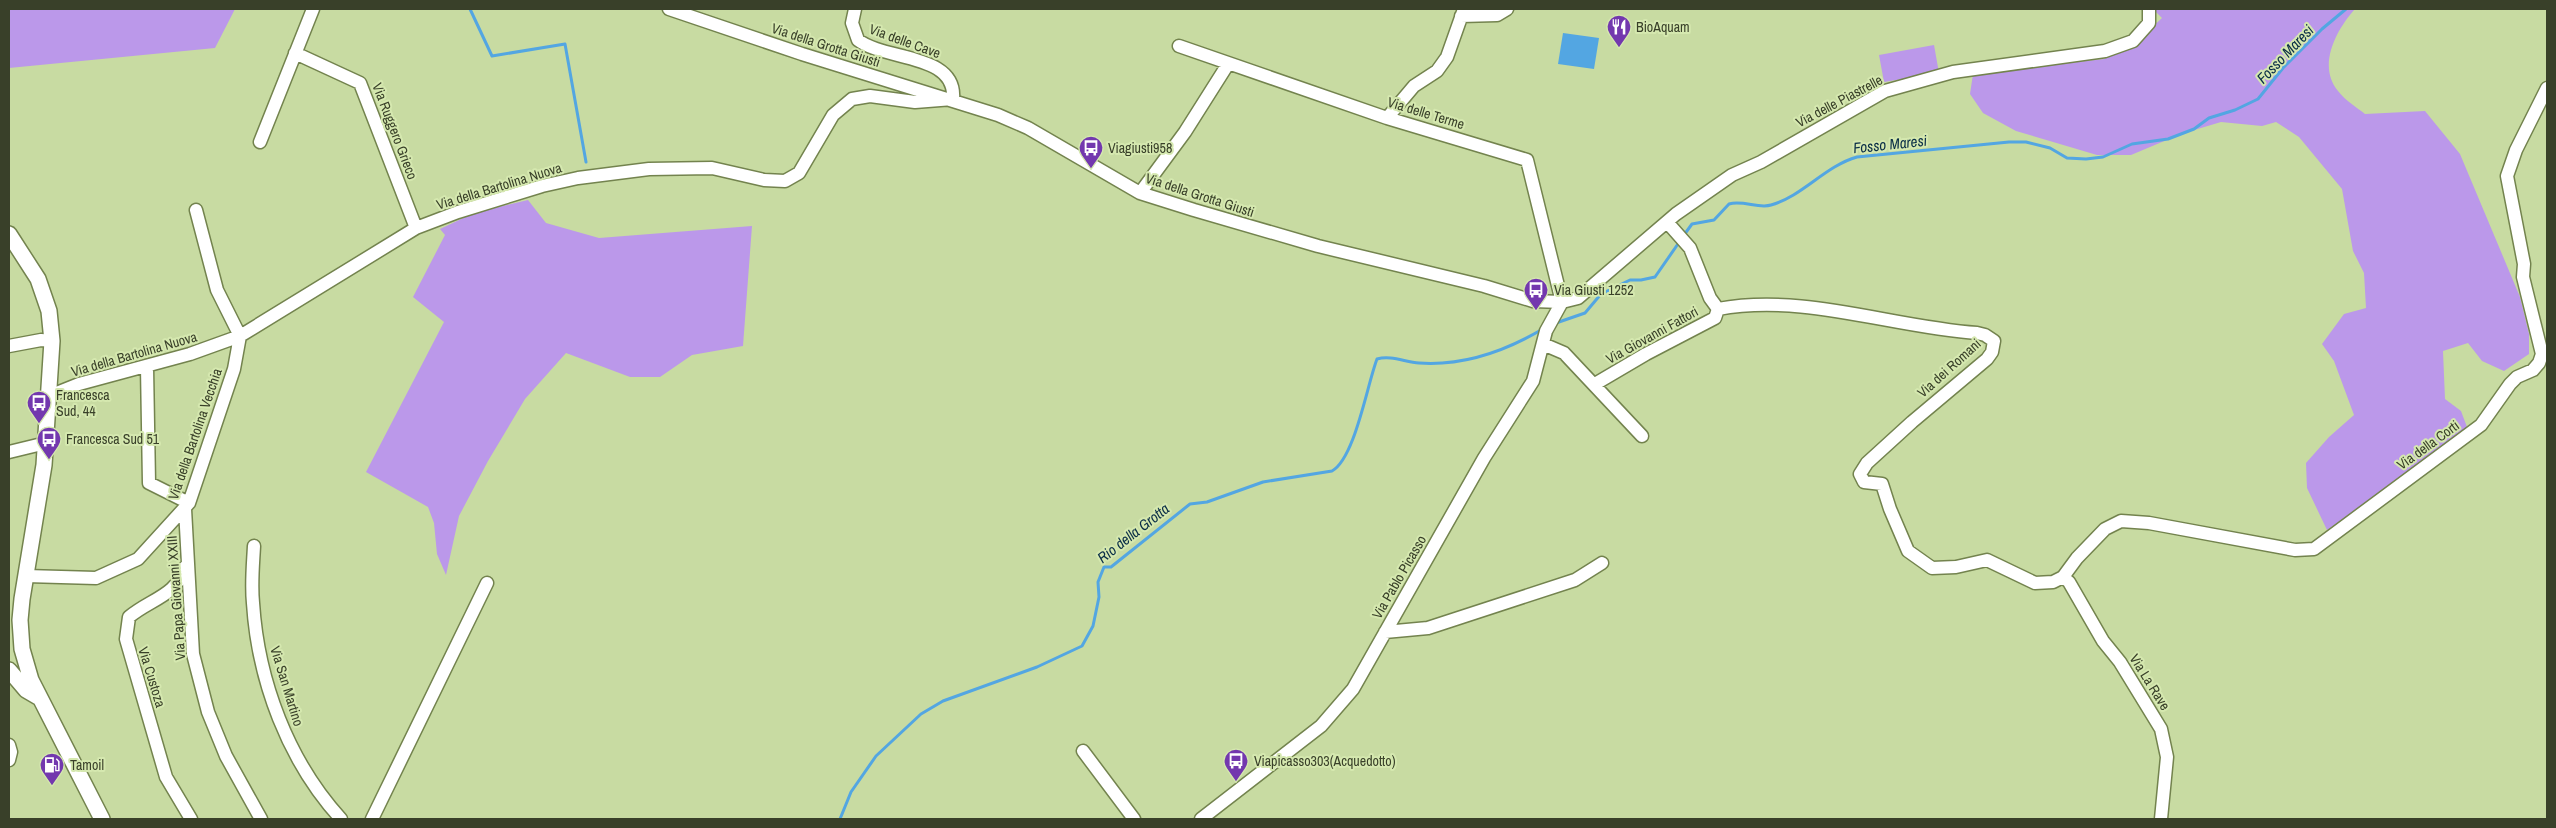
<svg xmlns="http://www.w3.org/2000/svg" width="2556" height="828" font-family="'Archivo Narrow',sans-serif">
<rect width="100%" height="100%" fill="#c8dba2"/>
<path fill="#bb98ea" d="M9,9h226l-20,39 -206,20z
M2153,9h202c-19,21 -38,57 -17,82 7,9 18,16 27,23l60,-3 35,43 60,143 9,37v20l-25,17 -22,-10 -14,-18 -25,8 2,48 16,12 6,16 -55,44 -85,59 -20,-42 -1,-25 23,-26 25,-22 -20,-54 -12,-17 22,-30 22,-6 -2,-35 -11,-22 -11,-62 -43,-52 -23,-15 -14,4 -41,-4 -40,12 -50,21h-34l-81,-24 -33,-18 -13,-19 3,-20 131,-15 30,-15 28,-26z
M1934,45l5,28 -55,9 -5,-27z
M528,200l18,23 53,15 153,-12 -9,120 -51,9 -32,22h-30l-64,-24 -41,46 -37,62 -29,55 -13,59 -9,-21 -3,-31 -6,-16 -62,-35 78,-150 -31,-25 32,-62 -5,-6 34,-16z"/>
<path fill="#53a6e2" d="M1563,33l36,5 -5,31 -36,-5z"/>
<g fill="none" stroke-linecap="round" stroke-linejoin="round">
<path stroke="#53a6e2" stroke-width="3" d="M470,9l22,47 73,-12 21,118
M1684,235l8,-11 22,-4 15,-16c14,-4 30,5 42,1 32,-9 54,-39 86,-48l152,-15h17l24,6 17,10 19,1 17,-2 29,-13 36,-5 26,-10 15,-11 26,-8 23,-11 25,-31 39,-39 24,-20
M1556,323l29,-10 16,-19 29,-14h11l14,-3 25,-36
M840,819l11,-27 25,-36 45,-42 22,-13 94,-34 45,-21 11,-20 6,-29 -1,-15 6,-15h7l79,-63 17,-2 56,-20 69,-11c23,-13 35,-86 45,-112 14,-4 28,3 42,4 43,3 86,-12 122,-33"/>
<defs>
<path id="minor" d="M669,9l133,45 196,61 30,13 112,65 54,17 124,36 166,40 49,15 29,1 16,-4 98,-84 56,-39 29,-13 124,-71 68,-19 152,-21 28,-10 16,-18v-14
M1461,16l36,-1 10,-6
M1179,46l208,72 140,42 35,142
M295,53l65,30 56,145
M1387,118l27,-32 23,-15 10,-14 17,-48
M260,142l53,-133
M1140,193l45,-61 43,-68
M1667,222l23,26 20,50 8,11
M1718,309c86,-16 173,18 259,24l8,2 9,6 -2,11 -5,7 -75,63 -45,41 -7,11 4,8 18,2 8,25 18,42 24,17 24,-1 31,-7 48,23 18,-1 10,-5 14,-19 28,-29 16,-8 28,2 146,27 19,-1 167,-124 29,-41 7,-7 16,-7 6,-7 3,-9 -19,-77 1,-13 -17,-88 9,-26 31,-62
M1543,344l21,9 78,83
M9,346l32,-6 11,1
M147,367l2,116 40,20
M1595,384l51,-30 69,-36 3,-9
M49,396l30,-12 111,-30 50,-18 176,-108 42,-16 84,-26 36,-8 71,-9 63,-1 52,12 21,1 14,-8 34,-58 19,-16 18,-3 45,6 38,-3c4,-46 -68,-38 -95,-59l-6,-17 3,-14
M9,452l37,-9
M185,509l8,145 15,58 18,44 35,63
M254,546c-1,19 -3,38 -1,57 5,78 35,158 88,216
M185,567c-8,29 -35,32 -56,50l-3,22 40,138 25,42
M26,576l70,2 42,-19 51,-56 45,-134 6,-33 -23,-46 -21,-80
M2063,577l6,5 34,59 17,21 41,67 6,28 -6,62
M1385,632l43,-4 147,-48 27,-17
M9,745l2,7 -2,8
M1083,751l51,68
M372,819l115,-236
M1201,819l120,-93 32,-37 131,-231 49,-77 13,-50 16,-29"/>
<path id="tertiary" d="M9,234l29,45 11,32 3,30 -8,124 -22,134 -2,21 2,29 9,31 71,139
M9,670l17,20 12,7"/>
</defs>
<use href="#minor" stroke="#73834e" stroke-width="15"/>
<use href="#tertiary" stroke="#73834e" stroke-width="18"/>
<use href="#minor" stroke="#fff" stroke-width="12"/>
<use href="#tertiary" stroke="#fff" stroke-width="15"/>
</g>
<defs>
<symbol id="restaurant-pin" viewBox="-11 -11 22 30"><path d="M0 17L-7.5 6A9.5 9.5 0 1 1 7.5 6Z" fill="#7338ae" stroke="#d5e8af"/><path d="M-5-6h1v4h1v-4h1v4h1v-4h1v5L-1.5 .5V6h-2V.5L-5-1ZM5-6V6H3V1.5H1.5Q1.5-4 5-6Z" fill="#fff"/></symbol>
<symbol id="bus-pin" viewBox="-11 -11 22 30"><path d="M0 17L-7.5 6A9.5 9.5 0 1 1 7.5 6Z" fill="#7338ae" stroke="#d5e8af"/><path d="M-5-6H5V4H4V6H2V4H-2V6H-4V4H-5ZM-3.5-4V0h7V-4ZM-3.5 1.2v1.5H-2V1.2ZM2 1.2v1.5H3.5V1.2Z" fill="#fff"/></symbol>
<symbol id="fuel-pin" viewBox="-11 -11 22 30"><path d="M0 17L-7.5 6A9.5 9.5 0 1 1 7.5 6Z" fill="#7338ae" stroke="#d5e8af"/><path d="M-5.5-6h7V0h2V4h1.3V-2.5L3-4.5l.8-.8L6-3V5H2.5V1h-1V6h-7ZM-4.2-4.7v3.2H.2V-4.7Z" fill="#fff"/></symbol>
</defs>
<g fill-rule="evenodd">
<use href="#restaurant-pin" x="1605" y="13" width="28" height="38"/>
<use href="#bus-pin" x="1077" y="134" width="28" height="38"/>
<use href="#bus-pin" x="1522" y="276" width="28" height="38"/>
<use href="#bus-pin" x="25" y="389" width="28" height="38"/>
<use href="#bus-pin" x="35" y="425" width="28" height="38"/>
<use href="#bus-pin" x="1222" y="747" width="28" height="38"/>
<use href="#fuel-pin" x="38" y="751" width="28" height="38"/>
</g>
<g text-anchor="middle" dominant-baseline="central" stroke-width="4" stroke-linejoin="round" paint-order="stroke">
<g font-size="14" fill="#394029" stroke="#d5e8af" text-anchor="start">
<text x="1636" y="27">BioAquam</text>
<text x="1108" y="148">Viagiusti958</text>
<text x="1554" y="290">Via Giusti 1252</text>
<text x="56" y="395">Francesca<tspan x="56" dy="16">Sud, 44</tspan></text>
<text x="66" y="439">Francesca Sud 51</text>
<text x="1254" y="761">Viapicasso303(Acquedotto)</text>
<text x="70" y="765">Tamoil</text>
</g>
<g font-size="14" fill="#394029" stroke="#d5e8af">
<text transform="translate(905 41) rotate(20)">Via delle Cave</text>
<text transform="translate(826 45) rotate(18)">Via della Grotta Giusti</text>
<text transform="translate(1839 101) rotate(-28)">Via delle Piastrelle</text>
<text transform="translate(1426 113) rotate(17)">Via delle Terme</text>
<text transform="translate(395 131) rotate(69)">Via Ruggero Grieco</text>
<text transform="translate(499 186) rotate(-17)">Via della Bartolina Nuova</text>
<text transform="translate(1200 195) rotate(18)">Via della Grotta Giusti</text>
<text transform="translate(1652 335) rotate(-29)">Via Giovanni Fattori</text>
<text transform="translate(134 354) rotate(-16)">Via della Bartolina Nuova</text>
<text transform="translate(1949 368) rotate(-42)">Via dei Romani</text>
<text transform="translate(195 434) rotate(-71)">Via della Bartolina Vecchia</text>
<text transform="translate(2428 445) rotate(-36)">Via della Corti</text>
<text transform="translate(1399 577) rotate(-60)">Via Pablo Picasso</text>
<text transform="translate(176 598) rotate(-94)">Via Papa Giovanni XXIII</text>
<text transform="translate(152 677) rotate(73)">Via Custoza</text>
<text transform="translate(2150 682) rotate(58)">Via La Rave</text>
<text transform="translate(287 686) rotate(73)">Via San Martino</text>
</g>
<g font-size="15" font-style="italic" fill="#092d46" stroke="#d5e8af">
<text transform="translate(2285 54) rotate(-46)">Fosso Maresi</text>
<text transform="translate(1890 144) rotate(-6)">Fosso Maresi</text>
<text transform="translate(1133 533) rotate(-38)">Rio della Grotta</text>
</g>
</g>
<rect width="2556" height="828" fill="none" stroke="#394029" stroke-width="20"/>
</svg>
